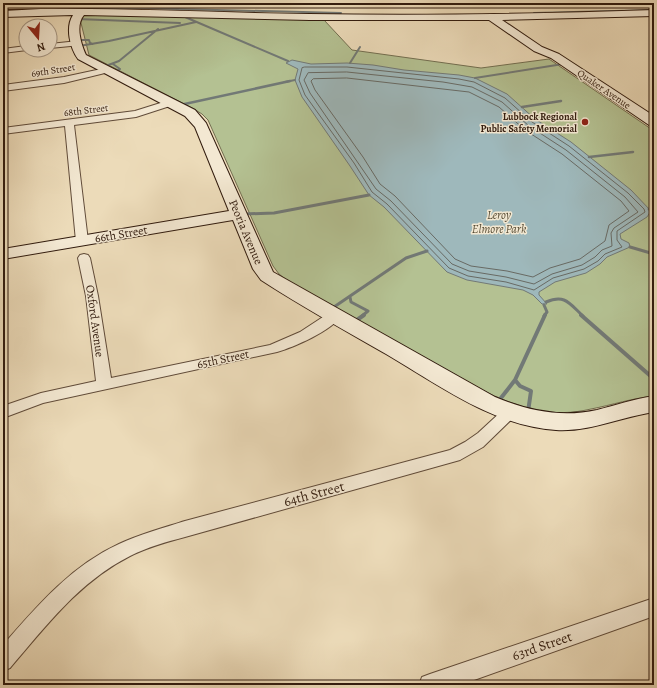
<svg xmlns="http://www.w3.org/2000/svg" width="657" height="688" font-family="Alegreya,serif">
<rect width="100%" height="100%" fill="#ecdbb9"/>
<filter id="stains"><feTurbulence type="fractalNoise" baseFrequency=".005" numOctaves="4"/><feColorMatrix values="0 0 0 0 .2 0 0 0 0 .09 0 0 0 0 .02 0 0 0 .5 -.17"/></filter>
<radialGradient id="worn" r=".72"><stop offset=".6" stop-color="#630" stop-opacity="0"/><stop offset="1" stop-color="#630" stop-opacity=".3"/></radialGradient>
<path fill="#b4c192" stroke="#726e50" d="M89,14l235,6 28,30 129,18 68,-9 105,72v265c-21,2 -42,9 -63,13 -38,9 -68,0 -103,-16l-200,-112 -9,-7 -6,-8 -65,-146 -6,-6 -8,-5 -105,-54 -8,-32 2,-7z"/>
<path fill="#9eb8bb" stroke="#727976" d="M292,60l19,4 36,-1 26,2 31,5 55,5 16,3 32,16 28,25 36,23 60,48 20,21 -4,6 -27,17 1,5 8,4 1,4 -23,10 -7,7 -14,9 -31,9 -16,10v3l8,9h-5l-9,-9 -10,-5 -56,-10 -20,-8 -63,-65 -15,-12 -19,-29 -48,-69 -7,-17 3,-11 -12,-6z"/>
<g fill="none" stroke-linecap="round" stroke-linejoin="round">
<path stroke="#686a64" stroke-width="1" d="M305,67h42l112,12 15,3 31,16 27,24 37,24 59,47 16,16 1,3 -28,19v9l5,7 -17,7 -7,7 -14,8 -31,9 -19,12 -28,-8 -38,-6 -19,-8 -62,-64 -15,-12 -18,-29 -49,-68 -6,-15 3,-12z
M347,72l96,10 29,5 30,15 27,24 37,24 59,47 13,15 -24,16 -3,5 1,13 -10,4 -7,7 -13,8 -30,9 -18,10 -28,-7 -37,-6 -17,-7 -61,-63 -15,-12 -66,-96 -6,-13 4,-7z
M347,78l122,14 30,15 26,23 37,24 59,47 8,10 -20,14 -4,16 -25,18 -30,9 -17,9 -26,-6 -36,-5 -16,-7 -60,-63 -15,-12 -17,-27 -48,-67 -4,-9 2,-2z"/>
<path stroke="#727976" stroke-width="2" d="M3,10l135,-2 203,5
M534,13l120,-3
M185,17l103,44
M77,19l103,4
M77,40h12l1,3 3,1
M79,46l30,-5 87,-19
M350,63l10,-16
M113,64l7,5 -6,2
M103,67l16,-6 39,-32
M475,78l88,-14
M285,82l10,-2"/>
<path stroke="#727976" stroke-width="2.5" d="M180,105l110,-24
M522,107l39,-6
M589,157l44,-5"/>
<path stroke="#727976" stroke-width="3" d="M649,209h5
M244,214l30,-1 95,-18
M630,247l24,7
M350,297l1,5 17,9 -6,5
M546,302c19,-8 23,1 37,14
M544,305l3,7 -3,4
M331,309l75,-51 21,-7"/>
<path stroke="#727976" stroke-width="4" d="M581,315l73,64
M354,322l10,-7
M515,380l5,6 11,5 -3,21
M497,403l18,-23 30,-65"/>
<defs>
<path id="street" d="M78,41h3v4l-31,3v-4z
M26,46l1,4 -24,3v-4z
M106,68l4,2 -1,2 -45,11 -61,8v-6l61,-8z
M170,100l4,3 -1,2 -37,12 -62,8 14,116 -2,3h-8l-2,-3 -11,-115 -62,8v-6l132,-17z
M84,254l4,1 2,3 8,38 13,82 159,-33 30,-13 29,-19 5,-1 5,1 2,3c-10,15 -47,31 -64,36l-234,51 -40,15v-12l38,-13 55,-12 -10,-85 -8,-38 2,-3z
M509,407l5,2 3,4 -3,4 -31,30 -23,13 -275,77c-19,5 -37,10 -55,19 -50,25 -84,70 -120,112l-7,3v-26c34,-39 68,-79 116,-101 21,-10 44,-16 66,-23l265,-71 15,-8 13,-9 26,-24z
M654,598v18l-194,69h-41l3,-8 8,-3z"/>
<path id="secondary" d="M41,9c90,-1 179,4 268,5 115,2 230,0 345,-4v6l-152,4 40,27 17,7 95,62v10l-5,-1 -98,-67 -17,-7 -45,-31h-179l-226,-5c-9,10 -3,29 2,40l109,55 11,13 67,149 222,125c33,14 67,21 102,13 19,-5 37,-11 57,-14v16c-33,5 -64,20 -98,18 -63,-4 -117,-45 -170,-76 -42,-24 -85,-48 -125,-74l-8,-11 -20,-49 -230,39v-10l226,-38 -34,-84 -10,-11 -107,-57c-8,-11 -13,-32 -5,-44l-70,2v-6z"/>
<path id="highway" d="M3,3h445l-5,3 -321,1 -119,2z
M507,3h147v3h-142z"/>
</defs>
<use href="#street" stroke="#604b39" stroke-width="2"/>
<use href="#secondary" stroke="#311b0e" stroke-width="2"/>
<use href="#highway" stroke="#311b0e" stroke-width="2"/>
<use href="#street" fill="#f3e8d2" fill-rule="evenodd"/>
<use href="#secondary" fill="#f3e8d2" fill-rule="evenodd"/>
<use href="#highway" fill="#ecdbb9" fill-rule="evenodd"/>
<defs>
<path id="highway-bridge" d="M443,3h69"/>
</defs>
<use href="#highway-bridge" stroke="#311b0e" stroke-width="12" stroke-linecap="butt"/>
<use href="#highway-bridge" stroke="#ecdbb9" stroke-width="12"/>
</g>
<circle fill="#8f2418" stroke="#f3e8d2" stroke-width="1.5" cx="585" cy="122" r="4"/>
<g text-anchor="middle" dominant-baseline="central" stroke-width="3" stroke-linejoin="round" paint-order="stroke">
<g font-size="10" fill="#311b0e" stroke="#f3e8d2">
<text transform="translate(53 70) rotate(-9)">69th Street</text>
<text transform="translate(604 89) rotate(34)">Quaker Avenue</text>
<text transform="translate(86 110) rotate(-7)">68th Street</text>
</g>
<g font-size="10" font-weight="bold" fill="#311b0e" stroke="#f3e8d2" text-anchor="end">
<text x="577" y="116">Lubbock Regional<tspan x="577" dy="12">Public Safety Memorial</tspan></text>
</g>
<g font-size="12" font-style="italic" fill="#584d36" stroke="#f3e8d2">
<text x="499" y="215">Leroy<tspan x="499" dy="14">Elmore Park</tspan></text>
</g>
<g font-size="12" fill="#311b0e" stroke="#f3e8d2">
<text transform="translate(246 232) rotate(67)">Peoria Avenue</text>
<text transform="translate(121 234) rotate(-10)">66th Street</text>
<text transform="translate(95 321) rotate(82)">Oxford Avenue</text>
<text transform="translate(223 359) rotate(-12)">65th Street</text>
</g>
<g font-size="14" fill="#311b0e" stroke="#f3e8d2">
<text transform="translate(314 494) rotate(-15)">64th Street</text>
<text transform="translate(542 646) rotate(-19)">63rd Street</text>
</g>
</g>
<rect width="657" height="688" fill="none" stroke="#ecdbb9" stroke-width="16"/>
<rect x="4" y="4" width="649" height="680" fill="none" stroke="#311b0e" stroke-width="2"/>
<rect x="8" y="8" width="641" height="672" fill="none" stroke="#311b0e"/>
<g transform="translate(38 38) rotate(162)"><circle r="19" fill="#f3e8d2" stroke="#a59684"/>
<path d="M0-3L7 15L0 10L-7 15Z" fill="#8f2418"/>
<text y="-6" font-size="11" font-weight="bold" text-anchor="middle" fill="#311b0e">N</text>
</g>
<rect width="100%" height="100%" filter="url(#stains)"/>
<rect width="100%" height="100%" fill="url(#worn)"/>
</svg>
